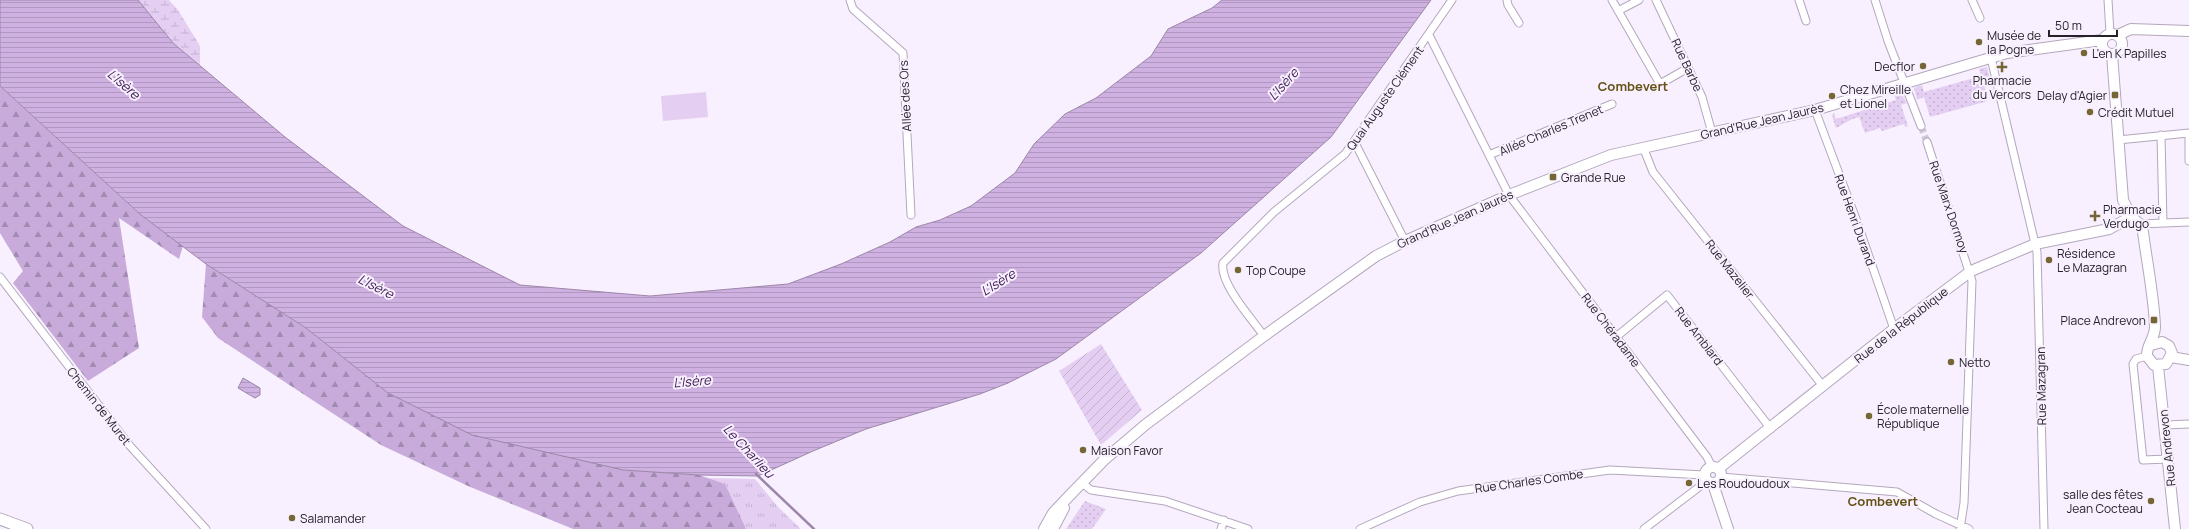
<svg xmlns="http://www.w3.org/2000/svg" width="2189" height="529" font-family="Manrope,sans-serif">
<defs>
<pattern id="grass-tufts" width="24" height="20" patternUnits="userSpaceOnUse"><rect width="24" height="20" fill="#e4cff2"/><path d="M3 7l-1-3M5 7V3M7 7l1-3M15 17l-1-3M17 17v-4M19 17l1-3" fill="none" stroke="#c4b1d0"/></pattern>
<pattern id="forest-firs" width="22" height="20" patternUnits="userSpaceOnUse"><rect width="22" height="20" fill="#c8abda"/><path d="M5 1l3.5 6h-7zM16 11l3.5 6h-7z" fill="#a28bb1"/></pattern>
<pattern id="wetland-marsh" width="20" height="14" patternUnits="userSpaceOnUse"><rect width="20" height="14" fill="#e4cff2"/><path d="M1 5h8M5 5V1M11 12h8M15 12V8" fill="none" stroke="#c4b1d0"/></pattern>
<pattern id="park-dots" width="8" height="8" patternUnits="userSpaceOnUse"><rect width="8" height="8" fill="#e4cff2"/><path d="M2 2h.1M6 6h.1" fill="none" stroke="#c4b1d0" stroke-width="1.8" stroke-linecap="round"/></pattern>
<pattern id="garden-furrows" width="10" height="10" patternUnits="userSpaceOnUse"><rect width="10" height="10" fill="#e4cff2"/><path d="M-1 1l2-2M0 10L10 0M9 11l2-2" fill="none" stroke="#c4b1d0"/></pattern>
<pattern id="water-rules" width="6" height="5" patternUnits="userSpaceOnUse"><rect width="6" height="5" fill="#ceb1e0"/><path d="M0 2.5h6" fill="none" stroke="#b198c0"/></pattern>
</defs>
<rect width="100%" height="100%" fill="#f8f0fe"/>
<path fill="url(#grass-tufts)" d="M710,478l45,1 24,29 22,21h-74z"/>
<path fill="url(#forest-firs)" d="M0,86l141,129 42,31 -4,13 -60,-41 20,130 -51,33 -75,-98 10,-12 -23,-38z
M206,264l100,64 82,65 235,77 76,5 26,9 21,45h-173l-105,-43 -87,-41 -163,-107 -16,-21z"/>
<path fill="url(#wetland-marsh)" d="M138,0h31l9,10 22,36v20l-27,-23z"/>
<path fill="url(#park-dots)" d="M1987,67l3,11 -7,2 5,21 -58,16 -6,-20 -7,3 -3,-12 8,-3 2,7 57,-16 -2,-7z
M1901,93l6,10 -6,2 7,21 -3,1 -1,-3 -22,7 -2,-3 -15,5 -6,-16c-9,2 -15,7 -23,11l-4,-12 2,-3 2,6 60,-19 -2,-6z
M1085,501l21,8 -14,20h-26z"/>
<path fill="url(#garden-furrows)" d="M1101,344l41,66 -41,35 -42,-74z"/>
<path fill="#e4cff2" d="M706,92l2,25 -45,4 -2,-25z"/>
<path fill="url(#water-rules)" stroke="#9c86a9" d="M0,0h138l35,43 112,94 118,89 117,59 130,11 138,-12 53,-20 49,-22 26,-15 24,-7 31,-14 44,-33 19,-29 31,-30 31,-16 55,-42 17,-27 44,-21 10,-8h209l-100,137 -130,116 -145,106 -48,24 -28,11 -114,35 -53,22 -55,25 -59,-1 -76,-5 -151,-35 -84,-42 -82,-65 -100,-64 -65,-49 -141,-129z
M243,378l17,10v7l-5,3 -17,-10z"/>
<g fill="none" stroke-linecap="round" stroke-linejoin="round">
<path stroke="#9c86a9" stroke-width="2.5" d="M756,474l58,55"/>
<path stroke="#cec7d4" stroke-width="7" stroke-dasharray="7 3.5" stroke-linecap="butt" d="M1921,126l6,16"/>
<defs>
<path id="street" d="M850,0l3,9 50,44 8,162
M1507,0l1,5 11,18
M1612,0l48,84 28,-16
M1656,0l46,97 10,36
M1799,0l7,21
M1875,0l13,41 33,85
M1972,0l8,18
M2108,0l2,33
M1618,11l21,-11
M1429,35l80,160 198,262 5,10
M1991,58l46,194 7,277
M1815,110l41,109 38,110
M2189,133v28
M2161,135l2,88
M2118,140l71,-7
M1354,141l51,100
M1927,142l45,139 -8,222 -4,26
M1643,147l10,25 170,214
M1489,155l123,-51
M2140,224l49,-2
M0,277l130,169 76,83
M1264,336c-12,-17 -45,-53 -41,-73l51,-51 71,-58 107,-154
M1616,337l51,-42 104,134
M2147,356l-11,3 -3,5 10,96 25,-1
M2165,425l24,-1
M1721,477l176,15 39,22 33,15
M1082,483l9,7 74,11 83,28
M1221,529l3,-9
M1360,529l60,-27 38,-11 152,-21 94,5
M1644,529l63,-48"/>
<path id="secondary" d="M2102 44a10 10 0 1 1 20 0a10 10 0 1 1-20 0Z
M2118,35l13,-6 58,2
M2112,54l11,146 8,17 9,7 3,8c4,31 11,64 12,95 0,11 -9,19 -8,29l7,9 12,-1 6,-11 -3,-7 -7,-4 -11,3
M2171,357l18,3
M2158,366l17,163
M1705 475a8 8 0 1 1 16 0a8 8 0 1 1-16 0Z
M1718,469l176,-140 77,-58 64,-27 74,-15 22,-12
M1713,484l15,45
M1044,529l9,-16 19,-20 32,-33 41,-35 119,-89 112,-80 29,-15 104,-46 102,-40 204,-45 192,-57 95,-13
M1053,529l11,-21"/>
<path id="primary" d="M0,519l27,10"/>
</defs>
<use href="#street" stroke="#b4a7bd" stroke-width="9"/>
<use href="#secondary" stroke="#b4a7bd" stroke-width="12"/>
<use href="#primary" stroke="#b4a7bd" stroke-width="13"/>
<use href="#street" stroke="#fff" stroke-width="7"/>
<use href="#secondary" stroke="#fff" stroke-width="10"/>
<use href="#primary" stroke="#fff" stroke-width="11"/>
</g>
<g fill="#766634" stroke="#f8f0fe" stroke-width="1.5">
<circle cx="1979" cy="42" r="4"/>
<circle cx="2084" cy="53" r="4"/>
<circle cx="1923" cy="66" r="4"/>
<path d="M2000 61h4v4h4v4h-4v4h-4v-4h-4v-4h4z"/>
<rect x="2111" y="91" width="8" height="8" rx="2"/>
<circle cx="1832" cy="96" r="4"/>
<circle cx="2090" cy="112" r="4"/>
<rect x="1549" y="173" width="8" height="8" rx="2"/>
<path d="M2093 210h4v4h4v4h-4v4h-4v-4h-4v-4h4z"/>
<circle cx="2049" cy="260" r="4"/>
<circle cx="1238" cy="270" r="4"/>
<rect x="2150" y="316" width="8" height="8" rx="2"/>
<circle cx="1951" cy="362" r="4"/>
<circle cx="1869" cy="416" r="4"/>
<circle cx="1083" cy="450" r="4"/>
<circle cx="1689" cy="483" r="4"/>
<circle cx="2151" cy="501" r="4"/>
<circle cx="292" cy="518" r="4"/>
</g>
<g text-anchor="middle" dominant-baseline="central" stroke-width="4" stroke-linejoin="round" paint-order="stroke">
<g font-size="12" fill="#27222a" stroke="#f8f0fe" text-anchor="start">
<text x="1987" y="35">Musée de<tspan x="1987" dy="14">la Pogne</tspan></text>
<text x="2092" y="53">L'en K Papilles</text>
<text x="1915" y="66" text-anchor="end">Decflor</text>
<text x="2002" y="80" text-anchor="middle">Pharmacie<tspan x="2002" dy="14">du Vercors</tspan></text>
<text x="1840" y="89">Chez Mireille<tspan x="1840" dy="14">et Lionel</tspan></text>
<text x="2107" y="95" text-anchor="end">Delay d'Agier</text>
<text x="2098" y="112">Crédit Mutuel</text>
<text x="1561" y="177">Grande Rue</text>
<text x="2103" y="209">Pharmacie<tspan x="2103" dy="14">Verdugo</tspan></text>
<text x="2057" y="253">Résidence<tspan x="2057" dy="14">Le Mazagran</tspan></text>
<text x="1246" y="270">Top Coupe</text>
<text x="2146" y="320" text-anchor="end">Place Andrevon</text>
<text x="1959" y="362">Netto</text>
<text x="1877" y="409">École maternelle<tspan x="1877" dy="14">République</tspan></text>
<text x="1091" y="450">Maison Favor</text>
<text x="1697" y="483">Les Roudoudoux</text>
<text x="2143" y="494" text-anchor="end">salle des fêtes<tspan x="2143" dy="14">Jean Cocteau</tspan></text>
<text x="300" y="518">Salamander</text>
</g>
<g font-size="12" fill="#27222a" stroke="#f8f0fe">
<text transform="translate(1687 65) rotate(65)">Rue Barbe</text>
<text transform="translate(905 96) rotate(-93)">Allée des Ors</text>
<text transform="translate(1385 98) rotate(-55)">Quai Auguste Clément</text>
<text transform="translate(1762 121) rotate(-13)">Grand'Rue Jean Jaurès</text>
<text transform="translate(1551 130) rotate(-23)">Allée Charles Trenet</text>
<text transform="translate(1949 207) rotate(71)">Rue Marx Dormoy</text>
<text transform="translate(1455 219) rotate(-24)">Grand'Rue Jean Jaurès</text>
<text transform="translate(1855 220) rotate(70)">Rue Henri Durand</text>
<text transform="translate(1730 269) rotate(52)">Rue Mazelier</text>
<text transform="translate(1901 325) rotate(-38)">Rue de la République</text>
<text transform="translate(1611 330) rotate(53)">Rue Chéradame</text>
<text transform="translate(1699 336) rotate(52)">Rue Amblard</text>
<text transform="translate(2041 386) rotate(-91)">Rue Mazagran</text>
<text transform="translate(99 406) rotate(52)">Chemin de Muret</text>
<text transform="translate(2167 448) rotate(-96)">Rue Andrevon</text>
<text transform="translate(1529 481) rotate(-8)">Rue Charles Combe</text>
</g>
<g font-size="13" font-style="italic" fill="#3d1950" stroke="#f8f0fe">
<text transform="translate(124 84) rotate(41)">L'Isère</text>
<text transform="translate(1283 84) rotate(-48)">L'Isère</text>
<text transform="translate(998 282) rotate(-32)">L'Isère</text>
<text transform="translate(376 286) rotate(27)">L'Isère</text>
<text transform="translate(692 381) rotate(-5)">L'Isère</text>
<text transform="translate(749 451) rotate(47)">Le Charlieu</text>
</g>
<g font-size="13" font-weight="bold" fill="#645216" stroke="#f8f0fe">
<text x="1633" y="86">Combevert</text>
<text x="1883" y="501">Combevert</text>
</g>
</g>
<path d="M2049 30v6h68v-6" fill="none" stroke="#27222a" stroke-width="2"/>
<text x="2055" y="30" font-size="12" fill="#27222a" stroke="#f8f0fe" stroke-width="3" paint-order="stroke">50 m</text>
</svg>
